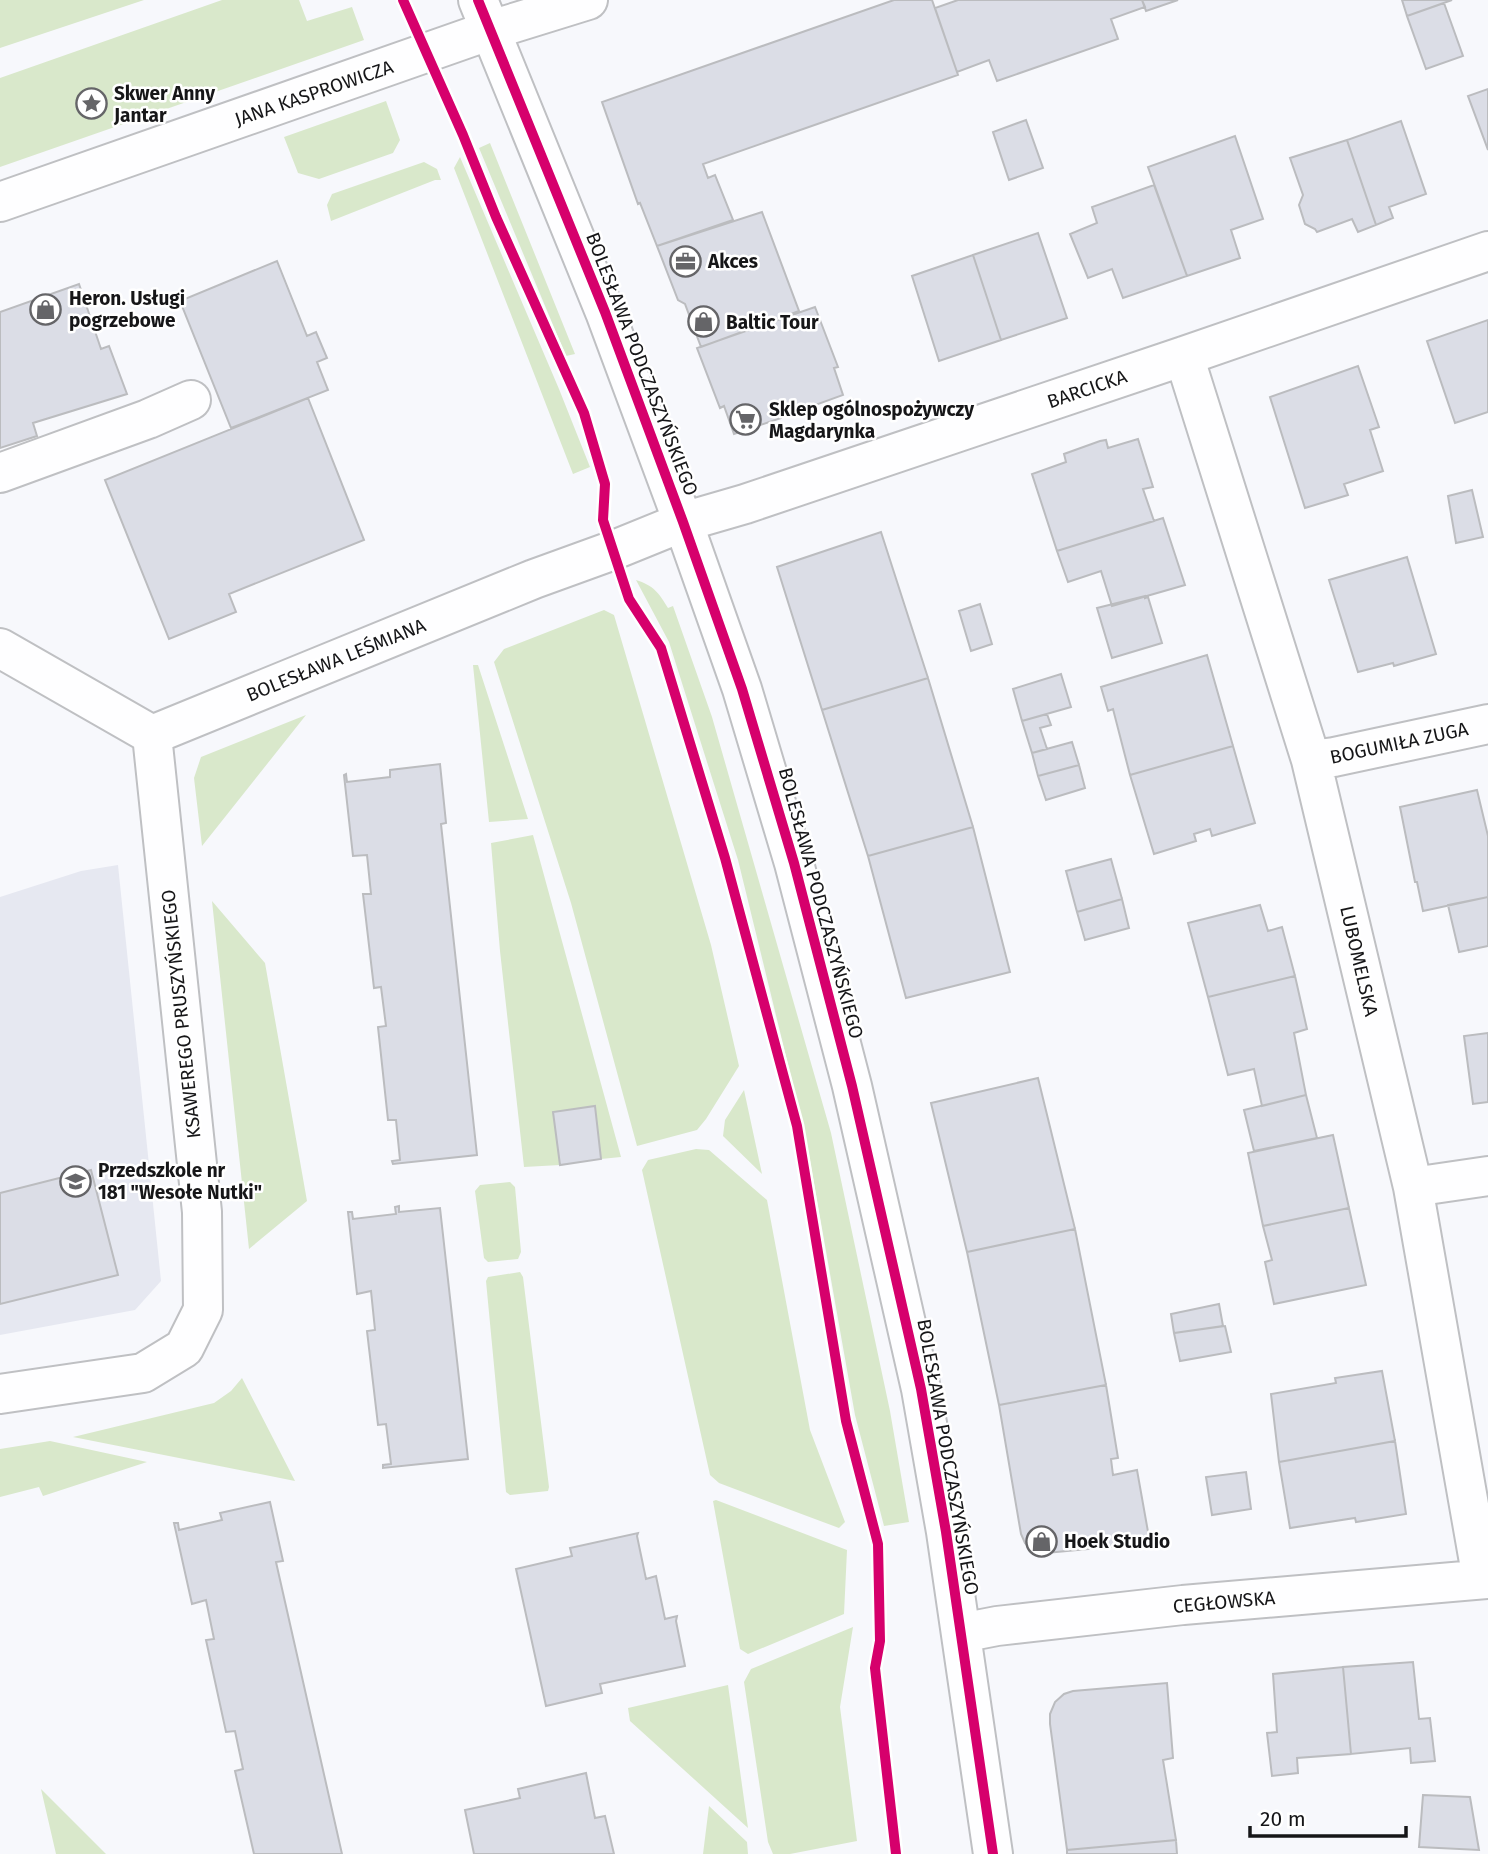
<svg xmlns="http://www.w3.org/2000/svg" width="1488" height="1854" font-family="'Fira Sans',sans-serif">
<rect width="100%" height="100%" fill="#f7f8fc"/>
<path fill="#e6e8f1" d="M118,865l43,416 -26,29 -135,25v-438l81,-26z"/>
<path fill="#d9e8cb" d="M0,0h144l-144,48z
M222,0h77l8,21 45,-14 12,33 -364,127v-89z
M386,101l14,39 -7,13 -74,26 -21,-6 -14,-36z
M490,143l85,211 -9,2 -87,-208z
M460,157l99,232 31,78 -17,7 -119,-306z
M424,162l13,7 4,11h-6l-104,41 -4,-16 5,-11z
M636,580c17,5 23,13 32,28l5,-2 39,111 119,416 59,278 19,111 -25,4 -29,-111 -49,-277 -68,-278 -69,-218z
M604,610l10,5 97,330 28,121 -33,53 -9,11 -60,16 -66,-243 -77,-241 10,-13z
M473,665h5l50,154 -39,3z
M306,715l-104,131 -8,-68 7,-21z
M533,835l88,322 -20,2 -7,-53 -41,6 7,53 -36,2 -24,-216 -9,-108z
M212,901l53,62 42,238 -58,48z
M744,1090l18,84 -39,-38 2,-16z
M696,1149l13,1 58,50 43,230 35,92 -6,6 -120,-45 -9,-8 -68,-305 6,-10z
M510,1182l5,5 6,65 -3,7 -30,3 -4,-4 -9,-67 5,-6z
M520,1272l3,5 26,210 -1,4 -38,4 -4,-3 -20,-211 2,-4z
M242,1378l53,103 -222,-44 141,-34 17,-12z
M50,1441l97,21 -104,34 -4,-9 -39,10v-48z
M716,1500l131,50 -3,64 -96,40 -8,-5 -27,-148z
M853,1627l-13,80 17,134 -67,13h-17l-5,-12 -24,-160 7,-13z
M728,1685l20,143 -118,-107 -2,-13z
M41,1789l65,65h-50z
M709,1806l38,36 1,12h-45z"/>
<path fill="#dbdde6" stroke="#bbbcbf" stroke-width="2" d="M894,0h38l26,75 -255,89 5,14 7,-3 18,45 -76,26 -17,-43 -2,1 -36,-102z
M958,0h184l3,7 -34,12 7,20 -121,42 -8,-21 -32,12 -22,-64z
M1142,0h36l-32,11z
M1402,0h50l-45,16z
M1444,3l19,53 -37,13 -19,-53z
M1488,89v61l-20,-54z
M1026,120l17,48 -34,12 -16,-48z
M1401,121l25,73 -37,13 4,11 -17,7 -29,-85z
M1235,136l28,83 -32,11 9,28 -53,18 -39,-109z
M1347,140l29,85 -18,7 -6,-13 -35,13 -2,-3 -10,-5 -6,-19 4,-10 -13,-37z
M1154,185l33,91 -64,22 -11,-29 -24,9 -18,-44 27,-11 -5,-16z
M762,212l37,99 -98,36 -16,-43 -7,-4 -21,-54z
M1038,233l29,85 -66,22 -28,-85z
M973,255l28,85 -62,21 -27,-85z
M277,261l30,75 9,-4 11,26 -10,4 11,28 -97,38 -51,-127z
M79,284l22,65 8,-3 18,48 -94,29 4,13 -37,12v-136z
M815,307l23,60 -4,1 9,27 -44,16 -4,-3 -14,4v6l-47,16 -10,-28 -4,2 -23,-60z
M1488,320v92l-33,11 -28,-82z
M1358,366l21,61 -9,3 13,41 -39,13 4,11 -43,13 -35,-111z
M308,398l56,142 -135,54 7,18 -67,27 -64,-159z
M1138,439l15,48 -10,2 11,32 -97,30 -25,-77 34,-12 -2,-8 36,-13 6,-1 2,8z
M1472,490l11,47 -27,6 -8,-47z
M1163,518l22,67 -73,21 -11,-35 -33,11 -11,-31z
M881,532l47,146 -106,32 -45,-143z
M1407,557l29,97 -42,12 -1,-3 -35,9 -29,-92z
M1145,596v2l3,-1 14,46 -50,15 -15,-50z
M980,604l12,40 -21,7 -12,-40z
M1207,655l26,91 -103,29 -17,-66 -5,2 -7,-24z
M1061,674l10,33 -49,14 -9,-32z
M928,678l45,149 -105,29 -46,-146z
M1047,714l4,11 -11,3 7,21 -15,4 -10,-32z
M1072,742l7,23 -41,11 -6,-23z
M1233,746l22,77 -43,13 -2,-7 -16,5 2,7 -42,13 -24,-79z
M440,764l6,59 -5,1 36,331 -84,9 -1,-3 8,-1 -4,-40h-8l-10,-93 8,-1 -5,-39 -7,1 -11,-94h8l-4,-39 -14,1 -9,-81 2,-1 1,8 43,-5v-7z
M1079,765l6,23 -39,12 -8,-24z
M1477,790l11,46v61l-65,14 -6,-29h-2l-15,-75z
M973,827l37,145 -104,26 -38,-142z
M1111,859l11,40 -45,13 -11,-41z
M1488,897v49l-29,6 -11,-47z
M1122,899l7,29 -44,12 -8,-28z
M1260,905l8,26 14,-4 13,49 -87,21 -20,-74z
M1295,976l12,53 -13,4 12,62 -44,11 -8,-37 -26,6 -20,-78z
M1488,1033v69l-15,2 -9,-68z
M1038,1078l37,151 -108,23 -36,-149z
M1306,1095l11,43 -63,13 -10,-41z
M595,1106l6,53 -41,6 -7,-53z
M1333,1135l16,73 -86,18 -15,-73z
M91,1170l27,105 -118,29v-111z
M399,1206v6l41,-4 28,251 -85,9v-3l8,-1 -5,-40 -8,1 -11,-94 8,-1 -4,-39 -14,3 -9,-82h4l1,7 43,-5 -1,-7z
M1349,1208l17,77 -92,19 -9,-42 7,-2 -9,-34z
M1075,1229l31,156 -107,20 -32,-153z
M1219,1304l4,22 -49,7 -3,-19z
M1225,1326l6,26 -51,9 -6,-28z
M1382,1371l13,70 -116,21 -8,-68 65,-11 -1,-5z
M1106,1385l12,73 -7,1 2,16 24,-5 13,73 -104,10 -11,-2 -10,-8 -4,-9 -22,-129z
M1395,1441l11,73 -50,8 -1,-4 -65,10 -11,-66z
M1246,1472l5,37 -39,6 -6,-38z
M270,1502l13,59 -7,1 66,292h-88l-19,-83 8,-2 -8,-38 -9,1 -20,-92 8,-1 -8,-39 -14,4 -18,-81h4l1,7 43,-10 -2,-7z
M638,1533l-1,3 9,43 10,-3 9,43 12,-3 -1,5 9,45 -85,18 2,9 -56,13 -30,-137 56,-13 -2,-8z
M1413,1662l6,57 11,-1 5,43 -24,2 -1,-15 -59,6 -8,-87z
M1343,1667l8,87 -54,4 1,15 -26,3 -5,-43 10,-1 -4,-58z
M1167,1683l6,75 -10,2 13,80 -109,10 -17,-126v-10l5,-12 9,-8 9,-3z
M586,1773l9,45 10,-2 9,38h-140l-9,-44 55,-12 -2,-9z
M1423,1795l47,2 9,53 -60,-3z
M1176,1840l1,14h-110v-4z"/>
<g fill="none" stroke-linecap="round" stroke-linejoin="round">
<defs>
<path id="minor" d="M478,0l127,312 78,210 59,167 52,174 58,223 69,303 25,143 47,322
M0,202l491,-172 97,-30
M1184,356l127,404 102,427 69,392
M0,473l148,-54 43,-19
M0,648l152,87
M152,735l382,-156 80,-29 69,-28 62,-18 439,-148 304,-105
M1311,760l23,-3 154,-33
M1413,1187l75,-11
M0,1394l143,-21 41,-25 19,-38 -1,-98 -50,-477
M961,1633l36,-7 186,-21 305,-26"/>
</defs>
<use href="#minor" stroke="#bfc0c3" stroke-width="42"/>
<use href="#minor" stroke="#fefeff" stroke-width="38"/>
<defs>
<path id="cycleway" d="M403,0l60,135 33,82 88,196 21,71 -2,36 26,79 32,49 64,210 72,268 49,295 32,123 2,97 -5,27 21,186
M478,0l127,312 78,210 59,167 52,174 58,223 69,303 25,143 47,322"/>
</defs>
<use href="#cycleway" stroke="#fff" stroke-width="15"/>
<use href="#cycleway" stroke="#d6006c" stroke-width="10"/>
</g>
<defs>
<symbol id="sight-ring" viewBox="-11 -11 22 22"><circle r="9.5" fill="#fff" stroke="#656568" stroke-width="1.5"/><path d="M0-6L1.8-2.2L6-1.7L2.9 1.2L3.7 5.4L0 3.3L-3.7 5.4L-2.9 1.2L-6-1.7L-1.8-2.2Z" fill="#656568"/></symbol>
<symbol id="office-ring" viewBox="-11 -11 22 22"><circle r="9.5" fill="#fff" stroke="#656568" stroke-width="1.5"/><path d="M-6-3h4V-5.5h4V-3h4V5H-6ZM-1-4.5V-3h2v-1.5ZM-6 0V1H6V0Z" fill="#656568"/></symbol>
<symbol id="shop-ring" viewBox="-11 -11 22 22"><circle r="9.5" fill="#fff" stroke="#656568" stroke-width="1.5"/><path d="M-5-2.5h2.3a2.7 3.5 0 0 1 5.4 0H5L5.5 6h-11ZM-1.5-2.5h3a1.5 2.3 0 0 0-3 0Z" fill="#656568"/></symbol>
<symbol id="supermarket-ring" viewBox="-11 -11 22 22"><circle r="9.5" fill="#fff" stroke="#656568" stroke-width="1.5"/><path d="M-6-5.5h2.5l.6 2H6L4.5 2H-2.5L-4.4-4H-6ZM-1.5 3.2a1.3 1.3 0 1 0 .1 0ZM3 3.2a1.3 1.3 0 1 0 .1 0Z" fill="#656568"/></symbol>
<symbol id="school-ring" viewBox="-11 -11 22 22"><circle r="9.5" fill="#fff" stroke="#656568" stroke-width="1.5"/><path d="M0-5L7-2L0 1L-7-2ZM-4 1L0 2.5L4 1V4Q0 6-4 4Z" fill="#656568"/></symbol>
</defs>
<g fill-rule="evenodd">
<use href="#sight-ring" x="74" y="86" width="35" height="35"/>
<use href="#office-ring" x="668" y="244" width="35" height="35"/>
<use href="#shop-ring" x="28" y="292" width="35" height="35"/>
<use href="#shop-ring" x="686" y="304" width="35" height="35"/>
<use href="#supermarket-ring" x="728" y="402" width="35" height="35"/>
<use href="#school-ring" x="58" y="1164" width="35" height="35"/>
<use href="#shop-ring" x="1024" y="1524" width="35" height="35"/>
</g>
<g text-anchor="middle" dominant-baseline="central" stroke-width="5" stroke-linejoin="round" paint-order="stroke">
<g font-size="19" font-weight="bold" fill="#161618" stroke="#fff" text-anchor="start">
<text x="114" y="93">Skwer Anny<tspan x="114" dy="22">Jantar</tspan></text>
<text x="708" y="261">Akces</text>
<text x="69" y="298">Heron. Usługi<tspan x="69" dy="22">pogrzebowe</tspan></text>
<text x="726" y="322">Baltic Tour</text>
<text x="769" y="409">Sklep ogólnospożywczy<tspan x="769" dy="22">Magdarynka</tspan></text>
<text x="98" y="1170">Przedszkole nr<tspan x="98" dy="22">181 "Wesołe Nutki"</tspan></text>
<text x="1064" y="1541">Hoek Studio</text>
</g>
<g font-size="19" fill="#161618" stroke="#fff">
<text transform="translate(314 93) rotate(-19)">JANA KASPROWICZA</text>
<text transform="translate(642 364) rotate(69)">BOLESŁAWA PODCZASZYŃSKIEGO</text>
<text transform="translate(1087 389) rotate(-19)">BARCICKA</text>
<text transform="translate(336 660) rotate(-22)">BOLESŁAWA LEŚMIANA</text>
<text transform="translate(1399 743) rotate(-12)">BOGUMIŁA ZUGA</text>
<text transform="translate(821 903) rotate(75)">BOLESŁAWA PODCZASZYŃSKIEGO</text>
<text transform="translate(1359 961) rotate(77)">LUBOMELSKA</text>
<text transform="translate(181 1014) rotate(-96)">KSAWEREGO PRUSZYŃSKIEGO</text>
<text transform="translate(948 1457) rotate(80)">BOLESŁAWA PODCZASZYŃSKIEGO</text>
<text transform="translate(1224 1602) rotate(-5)">CEGŁOWSKA</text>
</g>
</g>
<path d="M1250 1826v10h156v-10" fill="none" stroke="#161618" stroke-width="3.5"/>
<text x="1260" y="1826" font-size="21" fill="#161618" stroke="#ffffff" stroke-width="5" paint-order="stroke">20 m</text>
</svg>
